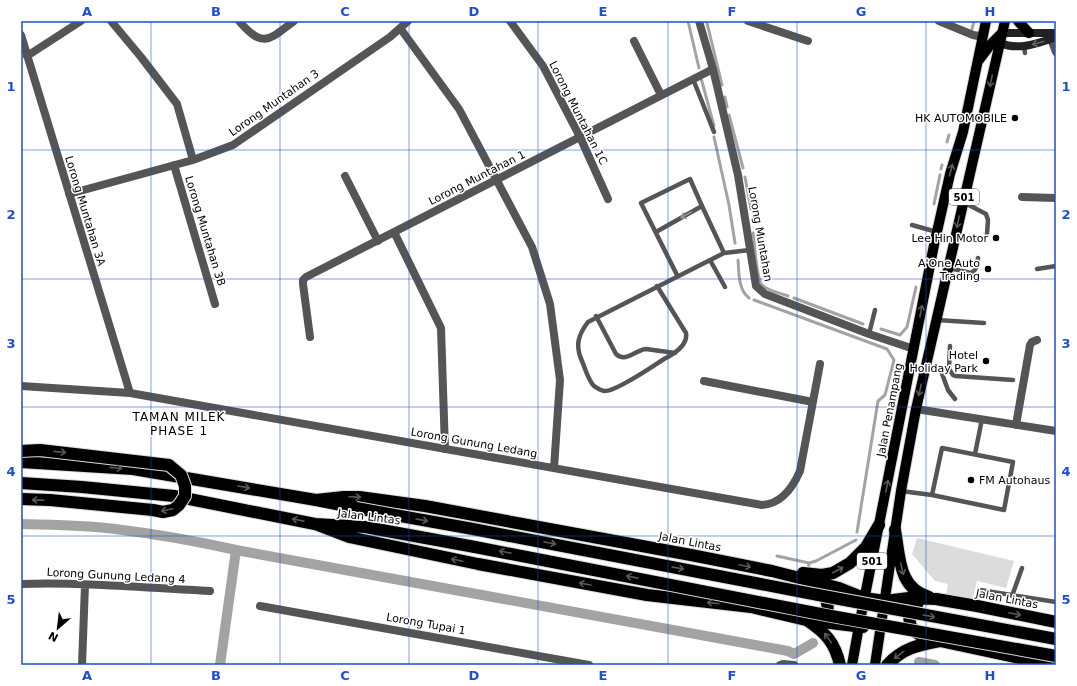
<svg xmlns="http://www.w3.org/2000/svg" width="1077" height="686" font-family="'DejaVu Sans',sans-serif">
<rect width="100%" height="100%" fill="#fff"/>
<path fill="#dcdcdc" d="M917,538l97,23 -8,27 -29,-7 -5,21 -26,-7 2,-11 -13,-3 -23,-27z"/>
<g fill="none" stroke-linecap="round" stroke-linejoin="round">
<path stroke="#a3a3a3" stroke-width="3" d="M688,21l11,47
M707,23l15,62
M971,33l3,-12
M701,78l13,48
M725,97l2,10
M729,115l14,53
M714,137l15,68 6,38
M947,142l2,-7
M941,169l1,-4
M745,177l6,32
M934,204l6,-29
M753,233c2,11 3,45 9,52 6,6 18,8 26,11
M738,260c1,12 0,30 11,38
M794,298l69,26
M754,300l133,49 7,11 -9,35 -7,6 -21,131
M881,329l19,6 7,-8 9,-40
M777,556l32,7
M808,571l1,-8 7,-2 40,-21"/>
<path stroke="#a3a3a3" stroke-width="10" d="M21,524c31,1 63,1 94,5 41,5 81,12 121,21l552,101 6,3 19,-11
M919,662l16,3
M220,665l16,-115"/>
<defs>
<path id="primary" d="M1018,21l11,12
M979,60l12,-16 11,-11
M852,665l7,-39 75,-381 16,-71 13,-42 23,-111
M875,665l26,-174 15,-82 89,-388"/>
<path id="highway" d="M21,462l112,7 183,31 40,8
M21,483l61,4 92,9 141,28 50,3 110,20
M316,500l28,-3h15l66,9 266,49 81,16 67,17 25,10 21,3 24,-3 27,1 41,7 79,16
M315,524l34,13 129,27 169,31 104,12 55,13 57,7
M895,530c5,27 3,58 34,67
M803,573l19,2 11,-2 17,-10 16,-16 13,-22
M917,605c-11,7 -10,23 3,30
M816,619c18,-2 12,-21 3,-30
M808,621c18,12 27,22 32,44
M940,641l112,24
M887,665c16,-17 31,-20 53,-24"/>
</defs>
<use href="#primary" stroke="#dbdbdb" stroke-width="12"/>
<use href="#highway" stroke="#dbdbdb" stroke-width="14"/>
<path stroke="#555" stroke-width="4.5" d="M1024,46l1,7
M693,79l21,53
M963,202l23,12 2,6 -1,14
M912,225l25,7
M656,232l46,-26 22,47
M710,260l15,27
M949,268l22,5c6,-3 6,-8 7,-15
M1037,269l19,-3
M677,275l-36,-72 49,-24 12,27
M657,286l29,47c2,12 -12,21 -22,26 -11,7 -47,32 -59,32 -4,0 -8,-3 -11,-5 -6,-6 -9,-18 -12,-25 -7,-15 -4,-26 6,-39l136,-69 26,-3
M596,316l20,38c10,9 19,-4 30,-5l29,4
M937,320l47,3
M869,334l6,-24
M926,367l23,2 4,6 3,1 57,4
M940,368l8,22 7,9
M949,369l1,-23
M975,454l7,-35
M901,491l31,4 10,-47 71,14 -9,48 -72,-15
M980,590l76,12
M1012,596l10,-28"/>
<path stroke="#555" stroke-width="8" d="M111,21l30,36 36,47 16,56
M239,21c24,28 30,19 55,0
M510,21l33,45 37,71 28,62
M699,21l14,48 25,106 18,111 9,8 104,40 45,15
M748,21l60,20
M939,21l34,14 5,1 5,-3
M400,28l59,81 73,138 18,57 10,76 -6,88
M21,35l109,358
M1051,39l5,13
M634,41l27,54
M27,56l54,-35
M174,165l41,139
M345,176l33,65
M69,194l124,-34 40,-15 157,-108 18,-16
M1022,197l34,1
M394,232l47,96 4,121
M310,337l-7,-53v-4l3,-3 407,-208
M704,381l109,21
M21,386l109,7 632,112c19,-1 31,-18 38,-34l20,-107
M916,409l140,22
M1016,425l14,-80 2,-3 5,-2
M21,584c63,-2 126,4 189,7
M260,606l329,59
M82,665l3,-80
M780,665l3,-1 11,1"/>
<path stroke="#222" stroke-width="8" d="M1002,33h54
M1000,43c18,8 39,0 56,-6"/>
<use href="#primary" stroke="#000" stroke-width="10"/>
<use href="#highway" stroke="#000" stroke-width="12"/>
<defs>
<path id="highway-bridge" d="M21,451l19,-1 129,15 12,10 4,11v10l-6,9 -6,5 -10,2 -10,-2 -103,-10 -29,-1
M356,508l117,21 361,69 222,41
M475,547l356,69 225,40"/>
</defs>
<use href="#highway-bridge" stroke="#dbdbdb" stroke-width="14" stroke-linecap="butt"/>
<use href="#highway-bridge" stroke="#000" stroke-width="12"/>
</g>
<defs><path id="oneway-shaft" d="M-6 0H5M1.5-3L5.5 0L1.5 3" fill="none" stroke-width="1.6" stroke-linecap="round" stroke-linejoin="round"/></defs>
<use stroke="#646464" href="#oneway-shaft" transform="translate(1038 43) rotate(165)"/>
<g stroke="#595959">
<use href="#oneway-shaft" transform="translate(991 81) rotate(103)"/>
<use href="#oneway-shaft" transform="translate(951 170) rotate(-75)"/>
<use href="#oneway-shaft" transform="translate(958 222) rotate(102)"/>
<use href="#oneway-shaft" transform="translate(921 311) rotate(-80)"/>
<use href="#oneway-shaft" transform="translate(920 390) rotate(102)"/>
<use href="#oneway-shaft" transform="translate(60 452) rotate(6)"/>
<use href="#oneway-shaft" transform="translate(116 468) rotate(6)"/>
<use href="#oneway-shaft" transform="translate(887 486) rotate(-79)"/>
<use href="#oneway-shaft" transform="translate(244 487) rotate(10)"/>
<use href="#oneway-shaft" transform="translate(355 497) rotate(2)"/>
<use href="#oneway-shaft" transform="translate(38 500) rotate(-178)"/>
<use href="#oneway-shaft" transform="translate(167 510) rotate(168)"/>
<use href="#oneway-shaft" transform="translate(298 520) rotate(-169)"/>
<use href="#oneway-shaft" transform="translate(422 520) rotate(10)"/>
<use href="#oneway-shaft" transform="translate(550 543) rotate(11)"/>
<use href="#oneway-shaft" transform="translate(505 552) rotate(-169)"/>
<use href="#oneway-shaft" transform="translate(457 560) rotate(-168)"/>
<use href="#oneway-shaft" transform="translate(745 566) rotate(12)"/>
<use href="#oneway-shaft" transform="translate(678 568) rotate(11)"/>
<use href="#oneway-shaft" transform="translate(902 569) rotate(78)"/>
<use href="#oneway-shaft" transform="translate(838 570) rotate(-27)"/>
<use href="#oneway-shaft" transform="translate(632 577) rotate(-169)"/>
<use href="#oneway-shaft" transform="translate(585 584) rotate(-170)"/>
<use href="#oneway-shaft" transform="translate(713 603) rotate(-173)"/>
<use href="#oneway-shaft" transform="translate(1015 614) rotate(12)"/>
<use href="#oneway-shaft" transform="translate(929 616) rotate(10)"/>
<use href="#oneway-shaft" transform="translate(828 638) rotate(-125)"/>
<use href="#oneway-shaft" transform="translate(899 655) rotate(143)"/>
</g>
<use stroke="#999" href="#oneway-shaft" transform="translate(686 215) rotate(151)"/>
<path fill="none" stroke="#1d4ed8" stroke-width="1" stroke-opacity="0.55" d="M151,21v644M280,21v644M409,21v644M538,21v644M668,21v644M797,21v644M926,21v644M21,150h1035M21,279h1035M21,407h1035M21,536h1035"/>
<g fill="#000" stroke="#fff" stroke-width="1.5">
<circle cx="1015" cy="118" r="4"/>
<circle cx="996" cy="238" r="4"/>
<circle cx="988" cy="269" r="4"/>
<circle cx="986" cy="361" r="4"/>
<circle cx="971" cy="480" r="4"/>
</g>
<g text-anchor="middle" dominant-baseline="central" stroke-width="3" stroke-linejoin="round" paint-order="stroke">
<g fill="#fff" stroke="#4c4c4c" stroke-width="1">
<rect x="949" y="189" width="30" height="16" rx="3"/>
<rect x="857" y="553" width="30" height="16" rx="3"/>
</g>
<g font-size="10" font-weight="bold" fill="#000">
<text x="964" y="197">501</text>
<text x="872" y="561">501</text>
</g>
<g font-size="11" fill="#000" stroke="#fff">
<text transform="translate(274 103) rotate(-35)">Lorong Muntahan 3</text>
<text transform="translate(578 113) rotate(63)">Lorong Muntahan 1C</text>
<text transform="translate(477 178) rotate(-27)">Lorong Muntahan 1</text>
<text transform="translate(85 211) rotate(73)">Lorong Muntahan 3A</text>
<text transform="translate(205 231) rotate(73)">Lorong Muntahan 3B</text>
<text transform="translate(760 234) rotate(80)">Lorong Muntahan</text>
<text transform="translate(890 410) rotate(-79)">Jalan Penampang</text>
<text transform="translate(474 443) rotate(10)">Lorong Gunung Ledang</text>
<text transform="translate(369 517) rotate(7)">Jalan Lintas</text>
<text transform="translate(690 542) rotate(11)">Jalan Lintas</text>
<text transform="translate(116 576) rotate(3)">Lorong Gunung Ledang 4</text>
<text transform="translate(1007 599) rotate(11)">Jalan Lintas</text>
<text transform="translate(426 624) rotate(10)">Lorong Tupai 1</text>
</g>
<g font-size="11" fill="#000" stroke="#fff" text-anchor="end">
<text x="1007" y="118">HK AUTOMOBILE</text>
<text x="988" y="238">Lee Hin Motor</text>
<text x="980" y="263">A'One Auto<tspan x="980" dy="13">Trading</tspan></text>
<text x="978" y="355">Hotel<tspan x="978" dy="13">Holiday Park</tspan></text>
<text x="979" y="480" text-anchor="start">FM Autohaus</text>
</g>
<g font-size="12" letter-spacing="1" fill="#000" stroke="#fff">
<text x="179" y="417">TAMAN MILEK<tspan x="179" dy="14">PHASE 1</tspan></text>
</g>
</g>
<rect width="1077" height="686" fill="none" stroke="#ffffff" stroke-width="44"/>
<g transform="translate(58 628) rotate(208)" stroke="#ffffff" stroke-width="3" paint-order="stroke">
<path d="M0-3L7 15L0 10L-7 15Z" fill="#000000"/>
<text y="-6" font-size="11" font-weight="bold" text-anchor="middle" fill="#000000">N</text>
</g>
<rect x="22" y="22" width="1033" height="642" fill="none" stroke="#1d4ed8" stroke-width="1.5"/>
<g font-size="13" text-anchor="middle" font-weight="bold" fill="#1d4ed8">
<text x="87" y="16">A</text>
<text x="216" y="16">B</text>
<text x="345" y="16">C</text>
<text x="474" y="16">D</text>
<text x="603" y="16">E</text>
<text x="732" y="16">F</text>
<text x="861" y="16">G</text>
<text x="990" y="16">H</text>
<text x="11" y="91">1</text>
<text x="1066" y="91">1</text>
<text x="11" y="219">2</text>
<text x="1066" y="219">2</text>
<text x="11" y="348">3</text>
<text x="1066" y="348">3</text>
<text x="11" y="476">4</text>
<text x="1066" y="476">4</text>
<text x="11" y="604">5</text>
<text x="1066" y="604">5</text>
<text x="87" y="680">A</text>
<text x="216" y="680">B</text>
<text x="345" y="680">C</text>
<text x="474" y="680">D</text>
<text x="603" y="680">E</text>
<text x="732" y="680">F</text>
<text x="861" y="680">G</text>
<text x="990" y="680">H</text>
</g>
</svg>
